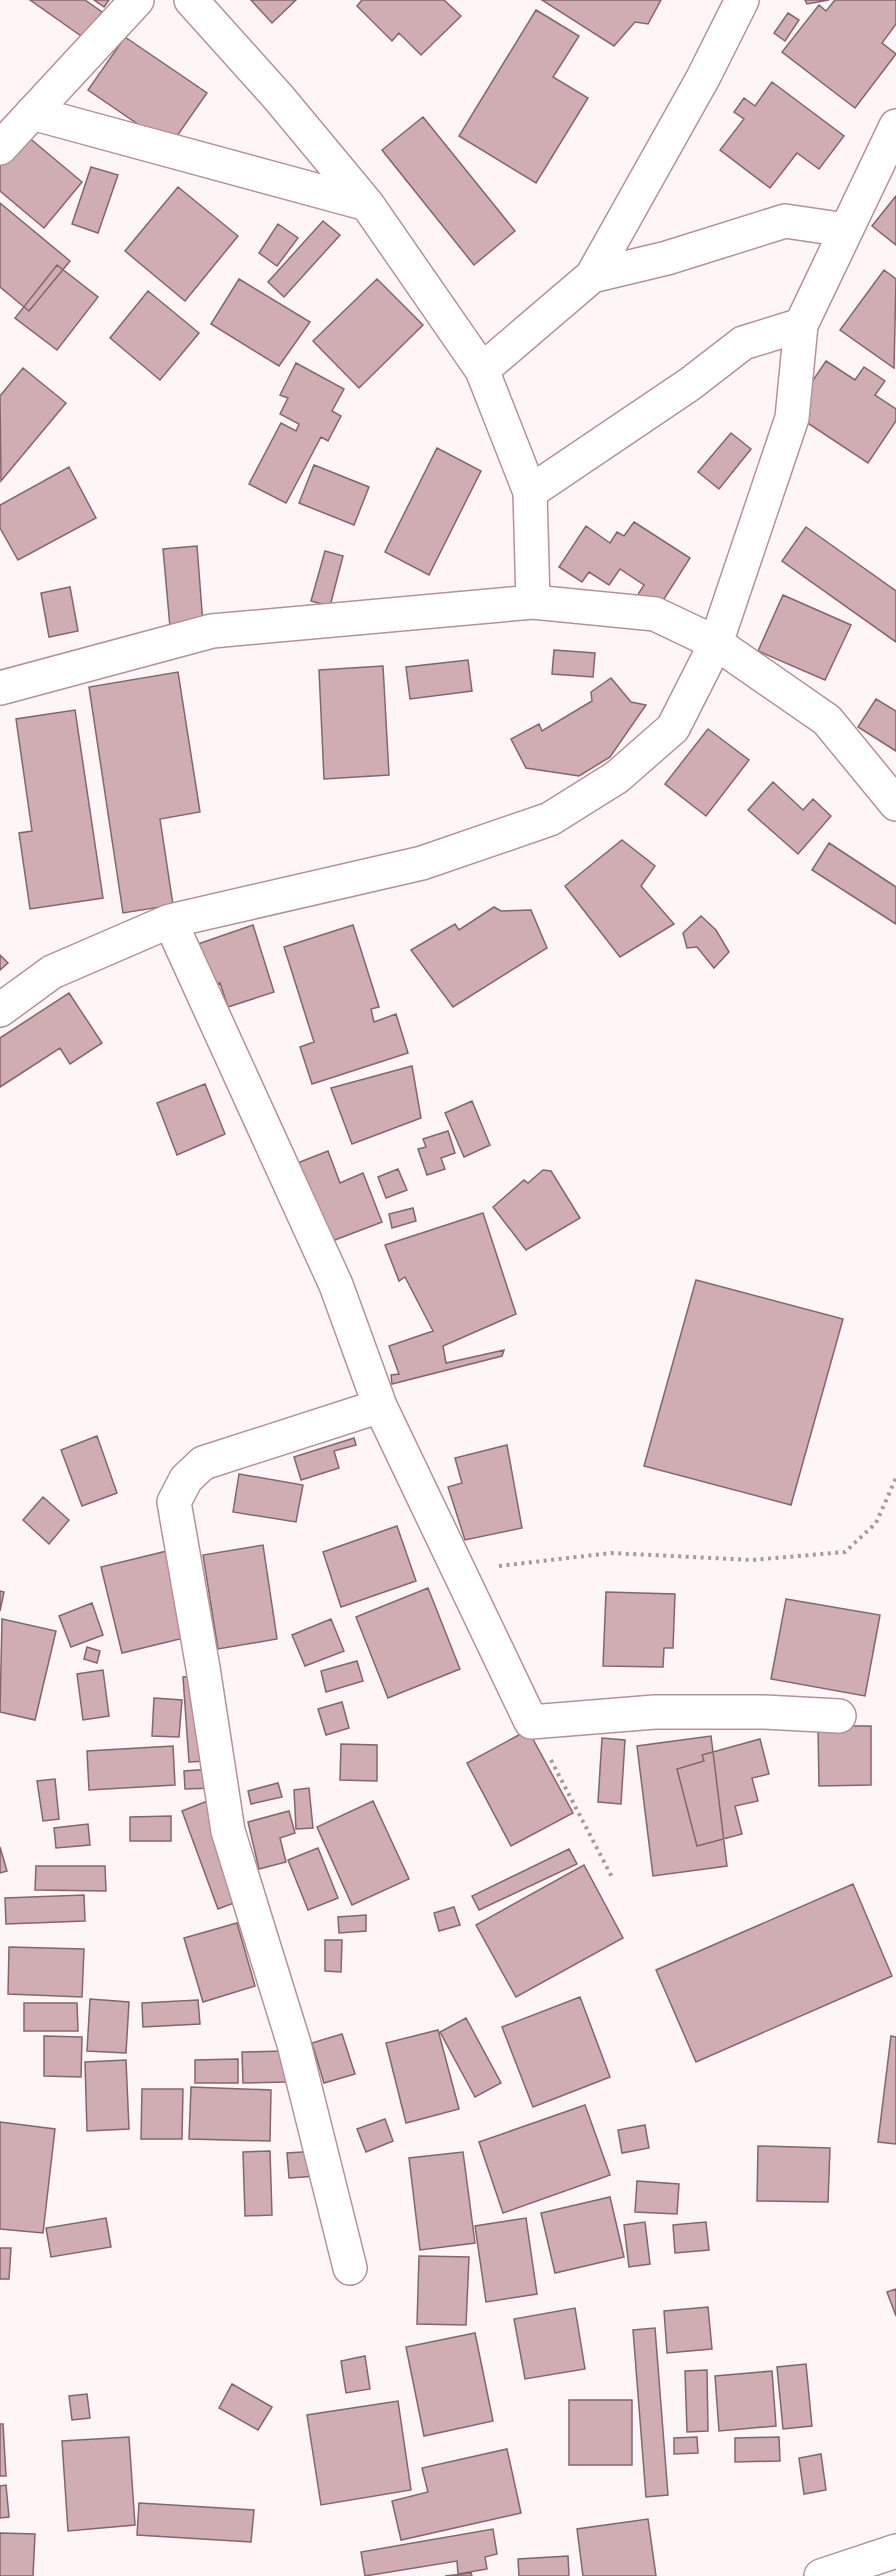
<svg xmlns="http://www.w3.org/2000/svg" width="896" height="2576" font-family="Poppins,sans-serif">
<rect width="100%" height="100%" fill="#fdf5f6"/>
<path fill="#d0acb3" stroke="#85656c" stroke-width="1.5" d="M30,0h55l17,12 -18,26z
M94,0h15l-5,7z
M251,0h45l-24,23z
M362,0h82l17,16 -40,39 -22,-22 -7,8 -35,-35z
M542,0h119l-13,24 -13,-2 -21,24z
M805,0h24l-22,4z
M835,0h61v24l-14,19 14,11 -41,54 -73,-56 37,-47 7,6z
M536,10l43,26 -26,41 35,21 -52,85 -77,-47z
M788,13l11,7 -14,21 -11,-8z
M125,37l82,56 -37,53 -82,-56z
M772,82l72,54 -25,33 -22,-16 -27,35 -50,-38 24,-31 -10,-7 10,-14 11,8z
M423,117l92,114 -41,34 -92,-115z
M21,131l61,51 -38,46 -44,-37v-35z
M91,167l27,8 -20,58 -26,-9z
M178,187l60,49 -53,65 -60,-50z
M896,196v49l-24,-19z
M0,203l70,58 -41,50 -29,-24z
M323,221l17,14 -56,62 -16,-15z
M278,224l20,14 -21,28 -18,-13z
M57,265l41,32 -41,53 -42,-32z
M884,270l12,9 -2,89 -54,-38z
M239,279l71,43 -31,44 -68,-42z
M377,279l46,46 -64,63 -46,-47z
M148,291l51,42 -39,47 -50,-42z
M826,361l29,19 9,-13 21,14 -10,14 21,14v12l-28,42 -71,-47 14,-20 -6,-4z
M296,363l48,26 -12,22 9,5 -13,25 -7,-4 -35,66 -37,-19 32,-61 15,8 3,-7 -19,-10 8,-16 -8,-3z
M23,368l43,35 -65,78 -1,-85z
M731,433l20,16 -32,40 -21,-17z
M437,448l44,23 -52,104 -44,-23z
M314,465l55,22 -15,38 -55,-22z
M69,467l27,51 -78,42 -18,-32v-23z
M634,522l56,36 -33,52 -20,-14 7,-11 -24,-16 -11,16 -20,-13 -7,10 -23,-15 27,-41 24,17 7,-11 7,4z
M806,527l90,64v51l-114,-81z
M197,546l6,78 -33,3 -7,-78z
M325,551l18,5 -13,50 -19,-5z
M70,587l8,44 -29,6 -8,-44z
M783,595l68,30 -26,55 -67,-29z
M554,650l41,3 -2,24 -41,-3z
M468,660l4,31 -62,8 -4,-32z
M383,666l6,109 -65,4 -5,-109z
M178,672l22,140 -40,7 13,86 -50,8 -34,-226z
M611,678l20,24 15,3 -36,52 -31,19 -53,-8 -15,-29 28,-15 3,7 50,-30 -1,-9z
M876,699l20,12v40l-38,-24z
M75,710l28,188 -73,11 -11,-76 13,-2 -16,-112z
M708,729l41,31 -43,56 -41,-32z
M773,782l30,28 10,-11 18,17 -33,38 -50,-44z
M622,840l33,26 -14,20 33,38 -54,33 -55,-71z
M829,843l67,44v37l-84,-54z
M494,907l7,4 30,-1 16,38 -94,59 -42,-57 44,-26 4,6z
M701,916l15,14 13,22 -15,16 -17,-21 -10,1 -4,-15z
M253,925l21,67 -46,15 -8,-24 -11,4 -14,-42z
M353,925l26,82 -8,2 3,13 22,-8 12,39 -96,31 -12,-37 14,-5 -30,-95z
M0,955l8,8 -8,7z
M69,993l33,50 -32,21 -10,-16 -60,39v-49z
M412,1066l9,52 -69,26 -21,-56z
M205,1084l20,50 -48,21 -20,-52z
M472,1101l18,44 -26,12 -19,-44z
M448,1131l7,22 -14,5 4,11 -18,6 -9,-26 8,-2 -3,-8z
M328,1151l12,32 23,-10 19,49 -55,21 -32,-79z
M398,1169l9,21 -21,8 -8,-21z
M543,1170l8,1 29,47 -54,32 -33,-43 31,-27 4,3z
M413,1208l3,13 -24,7 -3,-14z
M483,1213l33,101 -73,32 3,17 58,-13 -2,6 -110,28 -1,-9 8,-1 -10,-28 44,-15 -28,-54 -6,4 -14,-36z
M696,1280l147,39 -52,186 -147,-39z
M97,1436l20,57 -35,13 -21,-56z
M354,1438l2,7 -22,6 5,17 -38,12 -7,-23z
M507,1445l15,83 -57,12 -17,-53 14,-4 -7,-25z
M239,1474l64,11 -7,37 -63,-10z
M43,1497l26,23 -20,24 -26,-24z
M397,1526l19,55 -75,26 -18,-55z
M263,1545l14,94 -59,10 -15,-94z
M167,1551l21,86 -66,16 -21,-86z
M428,1588l32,81 -72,29 -32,-81z
M0,1591l4,1 -4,19z
M606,1592l69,2 -2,54h-9l-1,19 -60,-1z
M786,1599l94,16 -15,81 -94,-17z
M92,1603l11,32 -32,12 -12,-31z
M2,1619l54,12 -21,89 -35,-8z
M331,1619l13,32 -39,15 -13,-31z
M87,1647l13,4 -3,12 -13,-4z
M357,1661l6,20 -37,11 -5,-21z
M103,1670l6,46 -26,4 -6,-46z
M202,1676l5,85 -18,1 -6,-85z
M154,1698l28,2 -3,37 -27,-1z
M342,1702l7,26 -23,7 -8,-26z
M818,1726h53v59l-52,1z
M528,1730l45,83 -62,33 -44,-83z
M711,1736l16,130 -74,10 -16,-130z
M602,1738l23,2 -4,64 -23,-2z
M760,1739l9,35 -17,4 6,23 -23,5 7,28 -45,12 -20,-77 27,-8 -2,-6z
M341,1744l36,1v36l-37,-1z
M173,1746l2,39 -86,5 -2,-39z
M212,1769l1,19 -28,1 -1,-18z
M55,1779l4,40 -16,2 -6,-40z
M278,1783l4,14 -31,7 -3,-13z
M309,1788l4,40 -17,1 -2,-39z
M210,1800l37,98 -29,11 -36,-98z
M373,1801l36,78 -57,26 -35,-78z
M289,1811l6,22 -15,5 6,24 -27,7 -11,-47z
M171,1816v25h-41v-24z
M88,1824l2,21 -34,3 -2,-20z
M0,1847l7,24 -7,2z
M318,1848l20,50 -30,12 -20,-50z
M569,1849l8,15 -98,46 -7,-14z
M584,1865l39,73 -107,59 -40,-72z
M36,1866h69l1,25 -71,-1z
M853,1884l39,92 -196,86 -40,-92z
M84,1895l1,26 -79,3 -1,-26z
M454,1907l6,18 -21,6 -5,-18z
M366,1915v16l-27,2 -1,-16z
M237,1923l18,63 -52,16 -19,-64z
M325,1940h17l-1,32 -16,-1z
M9,1947l75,2 -2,48 -74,-3z
M580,1997l30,80 -77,30 -31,-80z
M90,1999l39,3 -3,51 -39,-2z
M198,2000l2,24 -57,3 -1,-24z
M24,2003h53l1,28h-54z
M466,2018l35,65 -26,14 -35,-65z
M438,2030l21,79 -53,14 -20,-80z
M342,2034l13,40 -31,9 -12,-40z
M44,2036l38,1 -1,40 -37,-1z
M891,2036l5,1v107l-18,-2z
M286,2051l1,31 -44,1 -1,-31z
M238,2059v24h-43v-23z
M126,2060l3,69 -42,2 -2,-69z
M191,2087l80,3 -1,51 -81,-2z
M142,2089h41l-1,50h-41z
M585,2105l25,70 -107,38 -24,-71z
M385,2119l8,22 -27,11 -9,-23z
M0,2122l55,7 -12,104 -43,-4z
M645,2125l4,23 -27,5 -4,-23z
M758,2146l72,2 -2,54 -71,-1z
M270,2151l2,64 -27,1 -2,-64z
M318,2151l1,25 -30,2 -2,-25z
M463,2152l12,91 -55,7 -11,-92z
M637,2181l42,3 -2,30 -42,-2z
M610,2197l14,60 -69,16 -14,-60z
M106,2218l5,29 -60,10 -5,-29z
M526,2218l11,76 -51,8 -11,-76z
M645,2222l5,42 -21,3 -5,-42z
M706,2222l3,28 -34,3 -2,-28z
M0,2248h11l-2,31h-9z
M419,2256l50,1 -3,68 -49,-1z
M896,2289v27l-9,-24z
M708,2307l4,42 -45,4 -3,-42z
M575,2308l10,61 -60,10 -11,-60z
M655,2328l13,167 -22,2 -13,-167z
M475,2333l18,88 -69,15 -18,-89z
M365,2356l5,33 -24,4 -5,-32z
M806,2364l6,62 -29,3 -6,-62z
M707,2370l1,61 -21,1 -2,-61z
M772,2371l4,55 -57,5 -4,-55z
M232,2384l40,23 -14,23 -39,-22z
M87,2394l3,24 -18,2 -3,-24z
M569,2400h63v65h-63z
M398,2401l13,89 -90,15 -14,-90z
M0,2424h3l3,52h-6z
M129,2437l6,88 -67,6 -6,-90z
M697,2437l1,16 -24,1v-16z
M779,2437l1,24 -45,1v-24z
M507,2449l14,64 -120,27 -9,-39 36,-9 -6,-24z
M821,2454l5,36 -22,4 -5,-36z
M6,2485l3,32 -9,1v-32z
M139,2503l115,7 -3,32 -114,-7z
M648,2519l8,57h-73l-6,-47z
M493,2529l4,25 -12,3 2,12 -29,5 -1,-13 -92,15 -4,-24z
M0,2533l35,1 -2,42h-33z
M568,2556l1,20h-50l-1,-17z
M471,2573l1,3h-27z"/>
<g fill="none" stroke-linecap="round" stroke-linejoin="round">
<defs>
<path id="street" d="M191,0l88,98 88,106 115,166 48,122 3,110
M32,113l335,91
M0,148l137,-148
M592,276l111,-198 39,-78
M482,370l110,-94 75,-18 118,-37 61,9
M530,492l160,-108 53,-41 58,-18
M0,688l212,-57 321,-29 122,12 61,29 111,77 69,84
M170,921l166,364 44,121 151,316 124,-10h109l75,4
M0,1010l52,-38 118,-51 252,-58 128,-44 67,-42 56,-49 43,-85 76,-225 9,-93 95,-199
M350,2268l-56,-224 -66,-213 -25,-163 -29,-166 12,-23 17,-16 177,-57
M821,2576l75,-25"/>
</defs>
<use href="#street" stroke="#b59299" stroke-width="36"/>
<path stroke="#a59a9c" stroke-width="4" stroke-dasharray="3 4.5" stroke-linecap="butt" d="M499,1566l112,-13 141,7 93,-8 31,-29 20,-45
M551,1760l62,119"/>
<use href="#street" stroke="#fff" stroke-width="33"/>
</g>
</svg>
